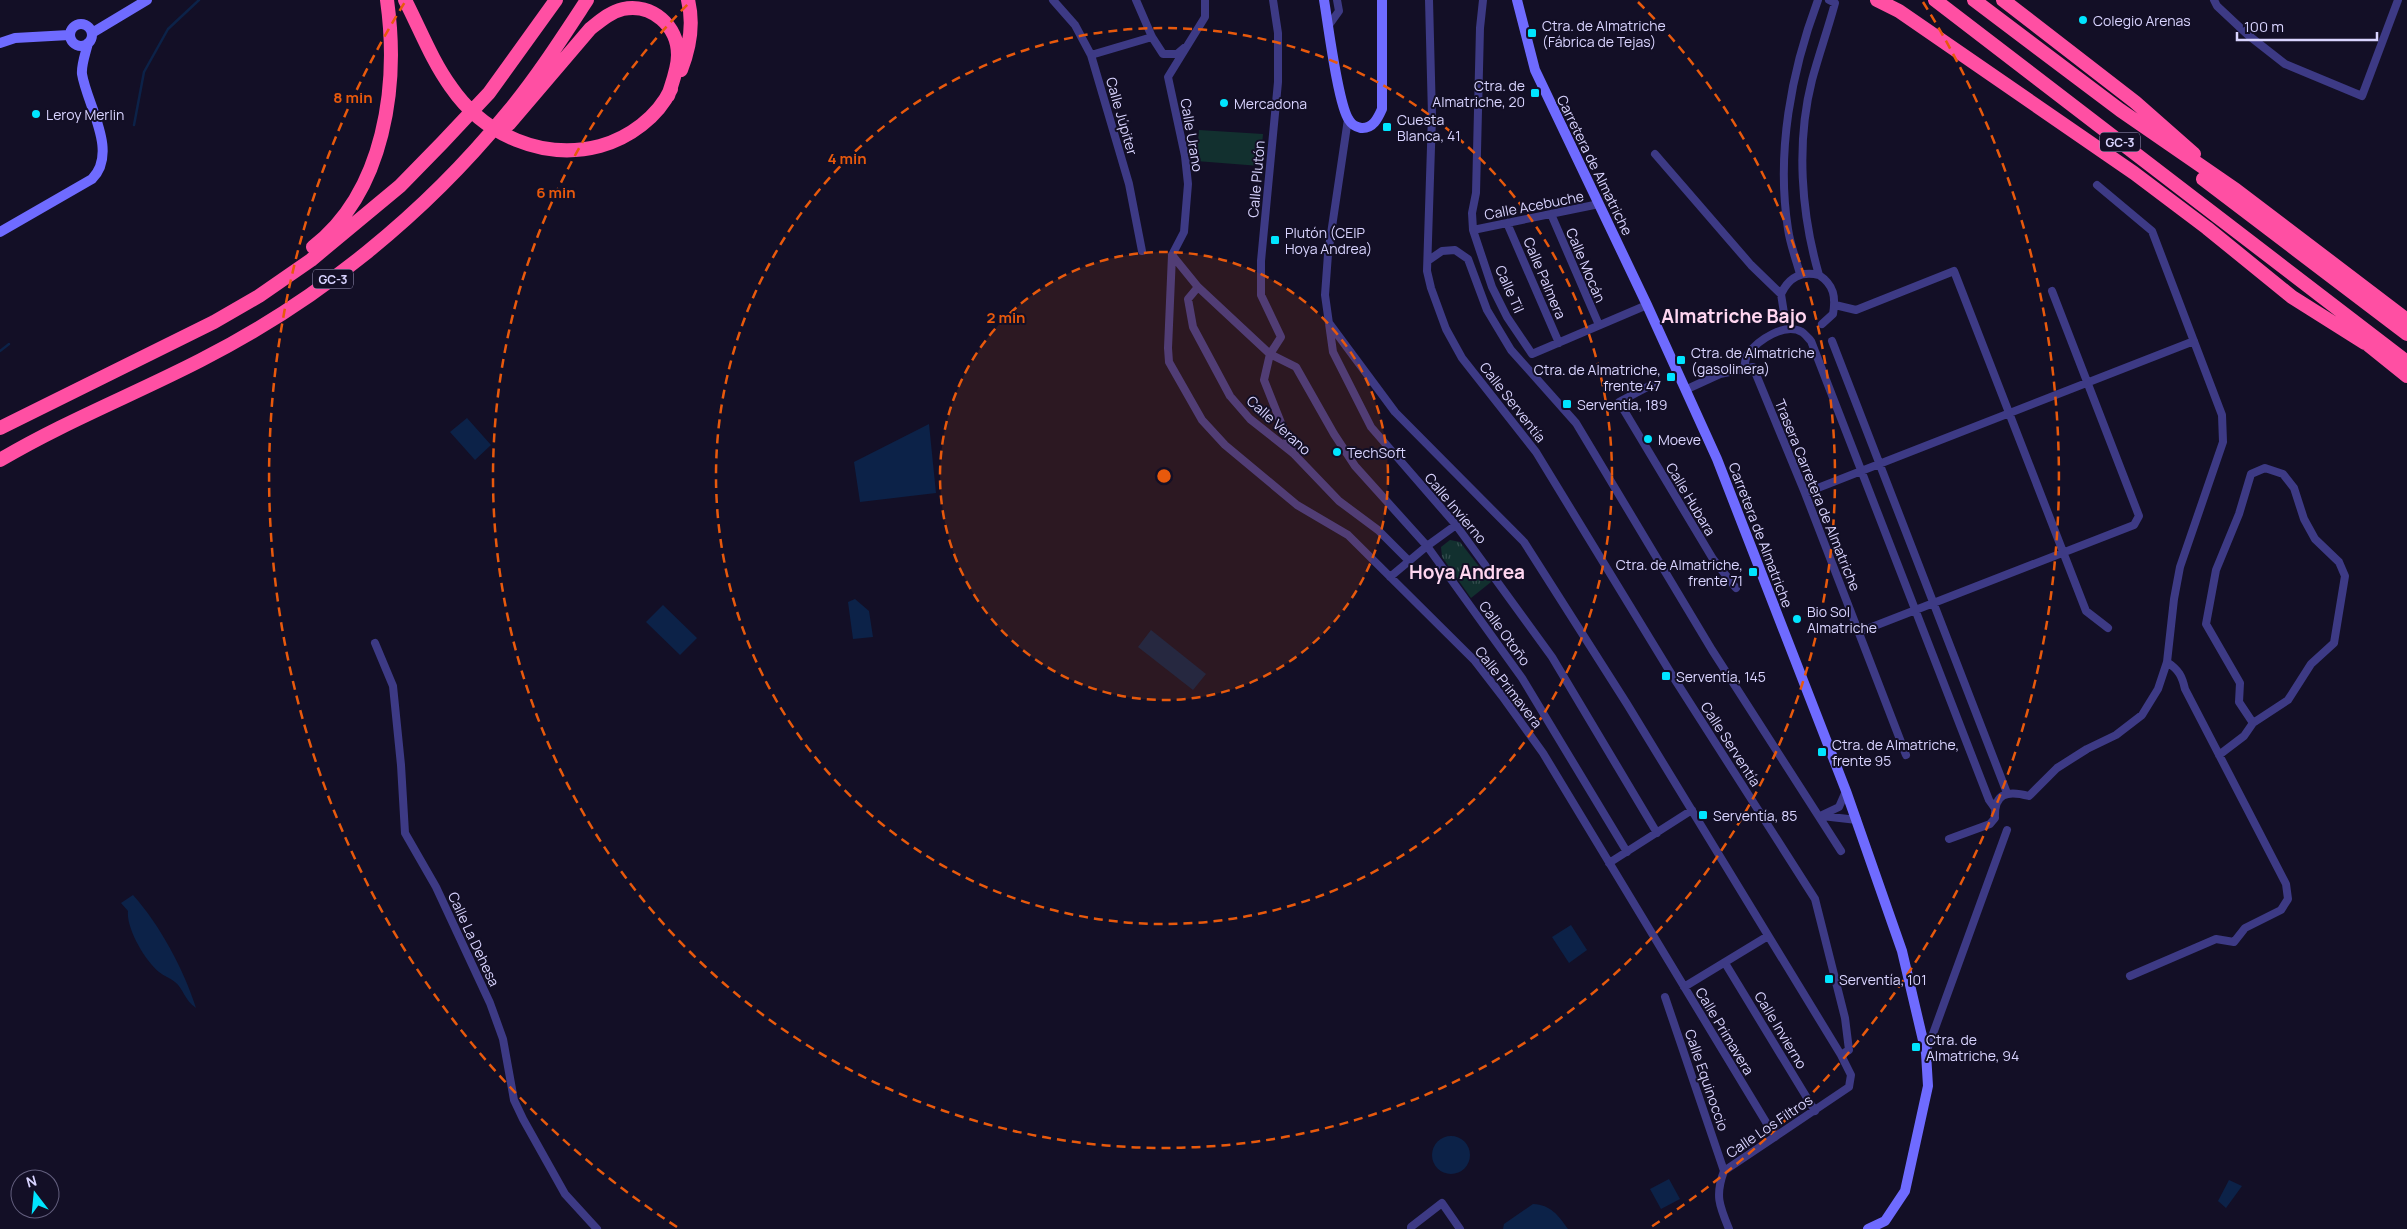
<svg xmlns="http://www.w3.org/2000/svg" width="2407" height="1229" font-family="Manrope,sans-serif">
<defs>
<pattern id="park-tufts" width="24" height="20" patternUnits="userSpaceOnUse" patternTransform="scale(1.25)"><rect width="24" height="20" fill="#12302f"/><path d="M3 7l-1-3M5 7V3M7 7l1-3M15 17l-1-3M17 17v-4M19 17l1-3" fill="none" stroke="#344d4e"/></pattern>
</defs>
<rect width="100%" height="100%" fill="#130f26"/>
<path fill="url(#park-tufts)" d="M1450,540l10,2 31,40 -20,16 -29,-41 -1,-10z"/>
<path fill="#12302f" d="M1199,130l64,4 -3,32 -64,-5z"/>
<path fill="#0c2248" d="M467,418l24,27 -16,15 -25,-28z
M929,424l7,69 -76,9 -6,-40z
M855,599l14,12 4,26 -20,2 -5,-37z
M663,605l34,33 -17,17 -34,-33z
M1151,630l55,44 -13,16 -55,-43z
M133,895c27,30 51,75 63,113 -12,-8 -12,-19 -21,-26 -5,-4 -11,-6 -16,-10 -14,-11 -33,-44 -31,-61l-7,-8z
M1571,925l16,25 -18,13 -17,-26z
M1432 1155a19 19 0 1 1 38 0a19 19 0 1 1-38 0Z
M1669,1179l11,20 -19,10 -11,-20z
M2229,1180l13,6 -16,22 -8,-7z
M1533,1204c18,1 25,11 35,25h-65l1,-5z"/>
<g fill="none" stroke-linecap="round" stroke-linejoin="round">
<path stroke="#0c2248" stroke-width="2.5" d="M134,125l10,-53 24,-43 31,-29
M0,351l9,-7"/>
<path stroke="#3d3a85" stroke-width="8" d="M1053,0l22,25 16,30 38,129 13,67
M1136,0l16,37 11,17h14l7,-6
M1205,0v17l-37,60 17,79 3,28 -4,48 -12,23 -4,93 1,14 33,58 23,25 72,60 51,30 127,126 27,35 41,57 232,384
M1273,0l5,33v49l-17,179v34l20,42 -11,17 -6,26 29,73
M1483,0l-3,28 -4,165 -4,20 1,17 19,57 15,30 25,37 115,-49
M2214,0l3,6 31,29 37,29 77,32 36,-96
M1329,25l10,-14 -2,-11
M1091,55l61,-18
M1348,119l-20,135 -3,41 8,57 38,75 85,98 96,132 105,176
M1655,154l96,111 30,29
M1551,214l48,111
M1507,223l52,120
M1473,230l126,-26
M1172,255l26,32 72,67 26,13 38,67 21,32 72,80 95,132 105,174
M1429,260l13,-9 13,-1 13,9 19,51 24,40 65,73 136,227 129,201
M1800,274c-4,-15 -10,-30 -12,-45 -12,-76 3,-157 30,-229
M1819,275c-18,-62 -23,-132 -7,-195 7,-26 16,-51 23,-77l-6,-3
M1198,287l-10,12 5,28 37,69 20,23 43,34 46,48 39,29 31,31
M1835,305l21,5 98,-39 132,340 22,17
M1784,313l-3,-19c8,-17 20,-23 38,-19 15,10 17,22 14,39l-11,10
M1329,323l66,89 129,130 103,162 214,351 8,-5 -4,-32 -30,-119 -143,-224 -136,-223 -74,-94 -16,-29 -15,-41 -4,-17 5,-155 -3,-116
M1832,341l175,452
M1744,369c1,-5 1,-11 4,-15 10,-14 37,-32 54,-22 3,2 6,6 9,9l178,459 5,7
M1653,384l-34,18 94,157 23,29
M1685,390l35,-16 33,-7 52,126 101,262
M1805,493l389,-152
M1390,577l37,-31 29,-21
M1859,632l275,-107 5,-9 -87,-225
M375,643l18,43 8,79 4,68 31,54 54,116 13,36 11,61 9,19 42,75 32,35
M2219,755l25,-19 9,-13 35,-23 23,-36 23,-21 11,-67 -6,-14 -24,-23 -11,-20 -10,-31 -11,-14 -18,-6 -14,6 -12,40 -23,56 -10,54 34,59 -1,19 14,21
M1820,816l19,-9 7,-16
M1822,816l35,4
M1949,839l41,-15 5,-6c-1,-25 12,-28 34,-22l28,-28 30,-19 29,-14 26,-20 16,-26 9,-27 7,-63 6,-32 43,-125 -1,-27 -70,-184 -55,-46
M1609,863l83,-53
M1725,963l90,148
M2130,976l86,-37 18,3 11,-14 36,-18 7,-11 -2,-15 -101,-195c-3,-13 -6,-19 -18,-27
M1684,987l84,-51
M1665,997l59,174
M1926,1053l81,-223
M1411,1229v-2l31,-24 18,26
M1729,1229c-10,-24 -14,-34 -5,-58l125,-84 2,-12 -10,-20"/>
<path stroke="#6f6bff" stroke-width="10" d="M1324,0c4,23 14,105 25,120 3,5 7,7 12,8 12,1 17,-10 21,-19v-109
M1517,0l18,70 112,235 70,154 129,332 56,160 24,102 2,33 -23,105 -20,30 -17,8
M70 35a11 11 0 1 1 22 0a11 11 0 1 1-22 0Z
M92,33l55,-33
M0,43l15,-5 54,-3
M0,232l92,-53c27,-27 -5,-74 -10,-105 -1,-9 4,-22 6,-31"/>
<path stroke="#ff4fa3" stroke-width="14" d="M405,0c15,29 27,61 46,87 33,48 92,74 149,59 29,-8 58,-29 71,-57
M1877,0l22,11 235,162 73,55 85,69 73,46
M1935,0l472,362
M1974,0l146,110 116,80 171,130
M2003,0l132,102 59,52
M681,70c9,-23 13,-46 7,-70
M509,124l81,-95c10,-8 20,-17 33,-20 29,-6 55,17 55,46 0,14 -6,28 -10,41
M2203,179l204,155
M313,247c72,-56 86,-162 74,-247
M2361,339l46,37
M0,428l214,-106 45,-26 52,-36 89,-74 42,-43 47,-50 67,-93
M0,460c64,-38 135,-66 201,-100 118,-60 224,-146 307,-248 29,-35 54,-74 79,-112"/>
</g>
<circle cx="1164" cy="476" r="224" fill="#e8590c" fill-opacity=".12"/>
<g fill="none" stroke="#e8590c" stroke-width="2.5" stroke-dasharray="9 6">
<circle cx="1164" cy="476" r="224"/>
<circle cx="1164" cy="476" r="448"/>
<path d="M1638 2A671 671 0 1 1 690 2"/>
<path d="M677 1227A895 895 0 0 1 405 2M1923 2A895 895 0 0 1 1651 1227"/>
</g>
<g fill="#00e5ff" stroke="#130f26" stroke-width="2">
<circle cx="2083" cy="20" r="5"/>
<rect x="1527" y="28" width="10" height="10" rx="2.5"/>
<rect x="1530" y="88" width="10" height="10" rx="2.5"/>
<circle cx="1224" cy="103" r="5"/>
<circle cx="36" cy="114" r="5"/>
<rect x="1382" y="122" width="10" height="10" rx="2.5"/>
<rect x="1270" y="235" width="10" height="10" rx="2.5"/>
<rect x="1676" y="355" width="10" height="10" rx="2.5"/>
<rect x="1666" y="372" width="10" height="10" rx="2.5"/>
<rect x="1562" y="399" width="10" height="10" rx="2.5"/>
<circle cx="1648" cy="439" r="5"/>
<circle cx="1337" cy="452" r="5"/>
<rect x="1748" y="567" width="10" height="10" rx="2.5"/>
<circle cx="1797" cy="619" r="5"/>
<rect x="1661" y="671" width="10" height="10" rx="2.5"/>
<rect x="1817" y="747" width="10" height="10" rx="2.5"/>
<rect x="1698" y="810" width="10" height="10" rx="2.5"/>
<rect x="1824" y="974" width="10" height="10" rx="2.5"/>
<rect x="1911" y="1042" width="10" height="10" rx="2.5"/>
</g>
<g text-anchor="middle" dominant-baseline="central" stroke-width="4" stroke-linejoin="round" paint-order="stroke">
<g fill="#130f26" stroke="#9e99be" stroke-width="1">
<rect x="2100" y="132.5" width="40" height="19" rx="4"/>
<rect x="313" y="269.5" width="40" height="19" rx="4"/>
</g>
<g font-size="12" font-weight="bold" fill="#d9d4ff">
<text x="2120" y="142">GC-3</text>
<text x="333" y="279">GC-3</text>
</g>
<g font-size="14" fill="#d9d4ff" stroke="#130f26" text-anchor="start">
<text x="2093" y="20">Colegio Arenas</text>
<text x="1542" y="25">Ctra. de Almatriche<tspan x="1542" dy="16">(Fábrica de Tejas)</tspan></text>
<text x="1525" y="85" text-anchor="end">Ctra. de<tspan x="1525" dy="16">Almatriche, 20</tspan></text>
<text x="1234" y="103">Mercadona</text>
<text x="46" y="114">Leroy Merlin</text>
<text x="1397" y="119">Cuesta<tspan x="1397" dy="16">Blanca, 41</tspan></text>
<text x="1285" y="232">Plutón (CEIP<tspan x="1285" dy="16">Hoya Andrea)</tspan></text>
<text x="1691" y="352">Ctra. de Almatriche<tspan x="1691" dy="16">(gasolinera)</tspan></text>
<text x="1661" y="369" text-anchor="end">Ctra. de Almatriche,<tspan x="1661" dy="16">frente 47</tspan></text>
<text x="1577" y="404">Serventía, 189</text>
<text x="1658" y="439">Moeve</text>
<text x="1347" y="452">TechSoft</text>
<text x="1743" y="564" text-anchor="end">Ctra. de Almatriche,<tspan x="1743" dy="16">frente 71</tspan></text>
<text x="1807" y="611">Bio Sol<tspan x="1807" dy="16">Almatriche</tspan></text>
<text x="1676" y="676">Serventía, 145</text>
<text x="1832" y="744">Ctra. de Almatriche,<tspan x="1832" dy="16">frente 95</tspan></text>
<text x="1713" y="815">Serventía, 85</text>
<text x="1839" y="979">Serventía, 101</text>
<text x="1926" y="1039">Ctra. de<tspan x="1926" dy="16">Almatriche, 94</tspan></text>
</g>
<g font-size="14" fill="#d9d4ff" stroke="#130f26">
<text transform="translate(1122 116) rotate(74)">Calle Júpiter</text>
<text transform="translate(1192 135) rotate(80)">Calle Urano</text>
<text transform="translate(1595 165) rotate(64)">Carretera de Almatriche</text>
<text transform="translate(1256 179) rotate(-85)">Calle Plutón</text>
<text transform="translate(1534 205) rotate(-11)">Calle Acebuche</text>
<text transform="translate(1586 265) rotate(67)">Calle Mocán</text>
<text transform="translate(1545 278) rotate(67)">Calle Palmera</text>
<text transform="translate(1510 289) rotate(66)">Calle Til</text>
<text transform="translate(1513 402) rotate(52)">Calle Serventía</text>
<text transform="translate(1279 425) rotate(42)">Calle Verano</text>
<text transform="translate(1818 495) rotate(68)">Trasera Carretera de Almatriche</text>
<text transform="translate(1691 499) rotate(59)">Calle Hubara</text>
<text transform="translate(1456 508) rotate(50)">Calle Invierno</text>
<text transform="translate(1761 535) rotate(69)">Carretera de Almatriche</text>
<text transform="translate(1505 633) rotate(54)">Calle Otoño</text>
<text transform="translate(1509 687) rotate(52)">Calle Primavera</text>
<text transform="translate(1731 744) rotate(57)">Calle Serventía</text>
<text transform="translate(474 939) rotate(65)">Calle La Dehesa</text>
<text transform="translate(1781 1030) rotate(59)">Calle Invierno</text>
<text transform="translate(1725 1031) rotate(59)">Calle Primavera</text>
<text transform="translate(1707 1080) rotate(71)">Calle Equinoccio</text>
<text transform="translate(1769 1126) rotate(-34)">Calle Los Filtros</text>
</g>
<g font-size="19" font-weight="bold" fill="#ffd6f0" stroke="#130f26">
<text x="1734" y="316">Almatriche Bajo</text>
<text x="1467" y="572">Hoya Andrea</text>
</g>
</g>
<circle cx="1164" cy="476" r="8" fill="#e8590c" stroke="#130f26" stroke-width="2.5"/>
<g font-size="15" text-anchor="middle" font-weight="bold" fill="#e8590c" stroke="#130f26" stroke-width="4" stroke-linejoin="round" paint-order="stroke">
<text x="353" y="103">8 min</text>
<text x="847" y="164">4 min</text>
<text x="556" y="198">6 min</text>
<text x="1006" y="323">2 min</text>
</g>
<g transform="translate(35 1194) rotate(344)"><circle r="24" fill="#130f26" stroke="#625e7d"/>
<path d="M0-4L9 19L0 12L-9 19Z" fill="#00e5ff"/>
<text y="-8" font-size="14" font-weight="bold" text-anchor="middle" fill="#d9d4ff">N</text>
</g>
<path d="M2237 32v8h140v-8" fill="none" stroke="#d9d4ff" stroke-width="2.5"/>
<text x="2244" y="32" font-size="15" fill="#d9d4ff" stroke="#130f26" stroke-width="4" paint-order="stroke">100 m</text>
</svg>
